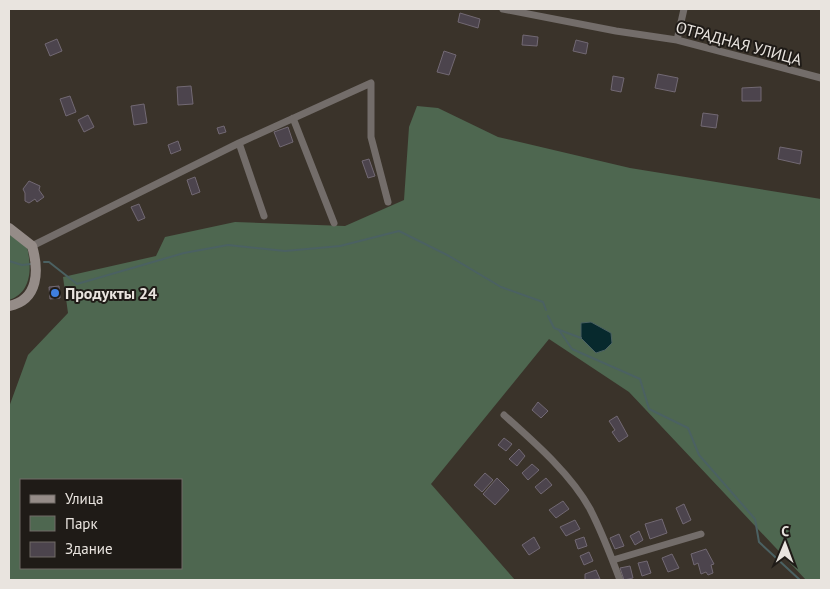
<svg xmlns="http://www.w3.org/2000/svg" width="830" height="589" font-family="'PT Sans',sans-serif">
<rect width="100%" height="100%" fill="#3a332a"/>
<path fill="#4e6750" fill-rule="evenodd" d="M417,106l21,2 60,29 132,31 191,31v381h-15l-177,-188 -80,-53 -118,145 84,96h-506v-173l19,-52 40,-42 -5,-36 93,-21 9,-19 70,-15 110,4 59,-26 5,-73zM21,480h160v88h-160z
M9,234l18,13c5,20 5,46 -18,53z"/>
<path fill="#07292d" stroke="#4b6162" d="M591,322l20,11 1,10 -7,7 -9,3 -15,-15v-15z"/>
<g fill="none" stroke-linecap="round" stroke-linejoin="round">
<path stroke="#4b6162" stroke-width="2" d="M9,261l13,4 9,-1
M44,262h5l28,22 107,-31 44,-8 57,6 55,-5 59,-15 50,25 52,31 42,15 3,8
M548,316l6,12 27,10
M559,330l13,19 68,30 9,30 39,19 11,27 56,64 4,23 41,38"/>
</g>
<path fill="#4c444d" stroke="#726973" d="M460,13l20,6 -2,9 -20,-6z
M523,35l15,2 -1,9 -15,-1z
M57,39l5,12 -12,5 -5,-12z
M576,40l12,3 -2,11 -13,-3z
M444,51l12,4 -7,20 -12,-3z
M658,74l20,4 -3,14 -20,-4z
M613,76l11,2 -3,14 -10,-2z
M191,86l2,18 -15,1 -1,-18z
M761,87v14h-19v-13z
M70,96l6,16 -10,4 -6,-17z
M144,104l3,19 -13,2 -3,-19z
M703,113l15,2 -2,13 -15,-2z
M88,115l6,12 -10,5 -6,-12z
M224,126l2,6 -7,2 -2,-6z
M288,127l5,15 -13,5 -6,-15z
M178,141l3,9 -10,4 -3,-9z
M780,147l22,4 -2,13 -22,-5z
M369,159l6,17 -7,2 -6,-17z
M195,177l5,15 -8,3 -5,-15z
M29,181l11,5 -1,4 5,7 -7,5 -2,-3 -6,4 -4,-2v-8l-2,-4z
M139,204l6,14 -7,3 -7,-14z
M59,286l1,12 -10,1 -1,-12z
M538,402l10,9 -7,7 -9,-8z
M617,416l11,20 -9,6 -7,-10 3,-2 -6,-9z
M504,438l8,6 -6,7 -8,-6z
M519,449l6,7 -8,10 -8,-7z
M532,464l7,6 -11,10 -6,-7z
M485,473l8,7 -11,12 -8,-7z
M497,478l12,12 -14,15 -12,-11z
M546,478l6,7 -11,9 -6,-7z
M563,501l6,8 -13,9 -7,-8z
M684,504l7,16 -8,4 -7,-16z
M662,519l5,14 -17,6 -5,-15z
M575,520l5,9 -14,7 -6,-9z
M639,531l4,9 -8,5 -5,-9z
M619,534l5,12 -9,3 -5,-11z
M534,537l6,11 -11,7 -7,-10z
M584,537l3,9 -9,3 -3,-9z
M706,549l8,15 -3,1 2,8 -5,2 -2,-3 -5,2 -3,-11 -4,2 -3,-11z
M589,552l4,9 -9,4 -4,-9z
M672,554l7,14 -11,4 -6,-14z
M647,561l4,12 -9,3 -4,-13z
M630,566l3,12 -9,2 -4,-12z
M596,570l4,9 -15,1v-6z"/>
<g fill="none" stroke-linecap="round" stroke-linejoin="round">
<path stroke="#736d6a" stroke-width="7" d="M503,9l113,22 61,9 144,38
M677,40l7,-31
M293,118l41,105
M239,143l25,73
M32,246l207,-103 132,-60v54l17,65
M504,415c29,26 67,59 86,94 12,23 21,47 30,71
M613,560l88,-26"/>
<path stroke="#958c88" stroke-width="10" d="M9,228l23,18c7,24 7,54 -23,60"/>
</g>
<circle fill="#3f7fe0" stroke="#1f1b17" stroke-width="2" cx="55" cy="293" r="5"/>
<g text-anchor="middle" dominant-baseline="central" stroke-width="4" stroke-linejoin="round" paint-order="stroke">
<g font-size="16" fill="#e9e4df" stroke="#1f1b17">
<text transform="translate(739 43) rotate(15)">ОТРАДНАЯ УЛИЦА</text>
</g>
<g font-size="16" font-weight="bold" fill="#e9e4df" stroke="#1f1b17" text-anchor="start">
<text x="65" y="293">Продукты 24</text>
</g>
</g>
<rect width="830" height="589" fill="none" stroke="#e9e4df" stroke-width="20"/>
<rect x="20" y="479" width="162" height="90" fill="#1f1b17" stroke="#706b67"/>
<rect x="30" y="495" width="25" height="8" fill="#958c88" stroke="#706b67"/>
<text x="65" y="504" font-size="15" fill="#e9e4df">Улица</text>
<rect x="30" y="516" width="25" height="15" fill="#4e6750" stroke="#706b67"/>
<text x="65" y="529" font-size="15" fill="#e9e4df">Парк</text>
<rect x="30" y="542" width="25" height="15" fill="#4c444d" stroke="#706b67"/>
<text x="65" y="554" font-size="15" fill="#e9e4df">Здание</text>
<g transform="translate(785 544) rotate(1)" stroke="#1f1b17" stroke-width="4" paint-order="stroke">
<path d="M0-4L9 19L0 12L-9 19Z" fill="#e9e4df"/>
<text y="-8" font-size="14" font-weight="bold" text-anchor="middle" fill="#e9e4df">С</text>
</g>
</svg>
